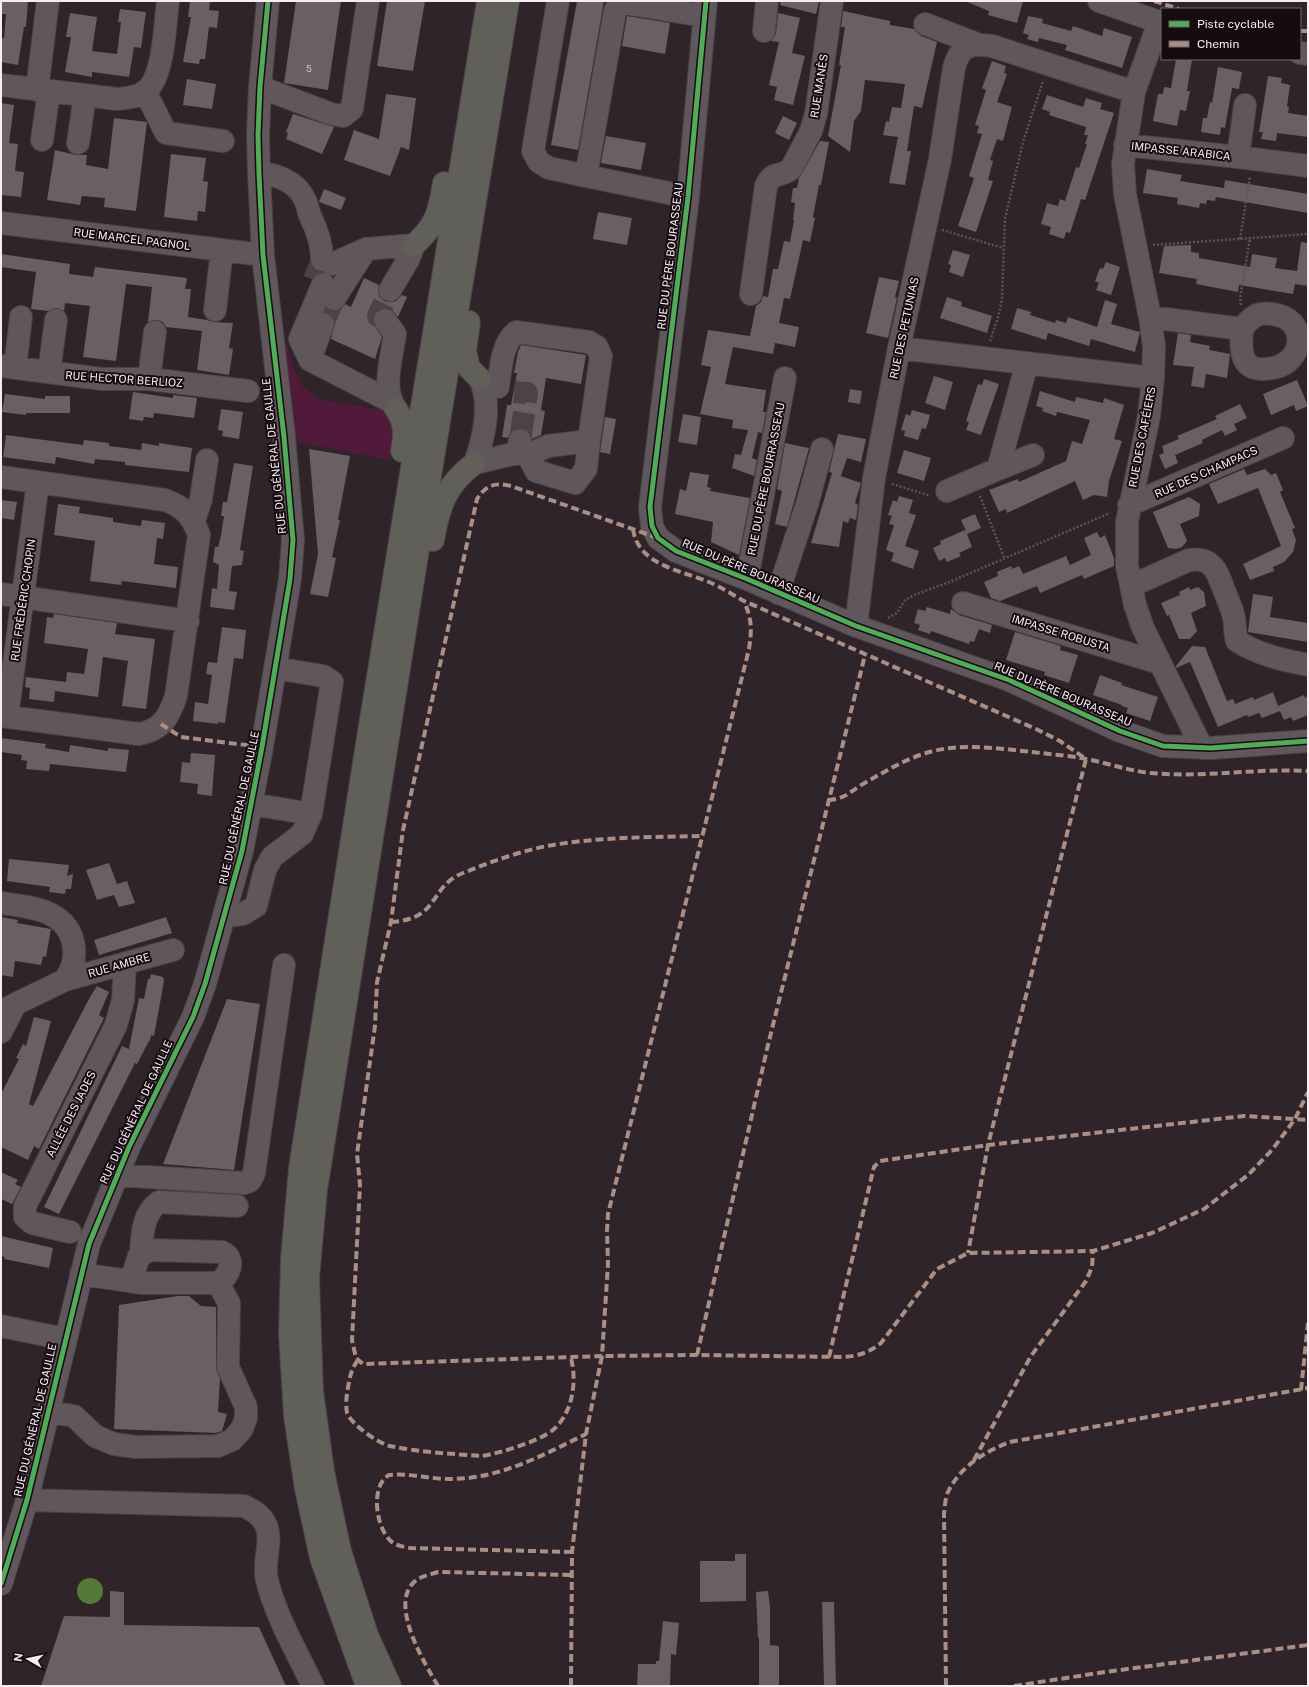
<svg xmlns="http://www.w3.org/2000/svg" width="1309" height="1687" font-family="'Public Sans',sans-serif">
<rect width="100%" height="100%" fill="#2e2429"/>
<path fill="#511a3a" d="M285,343h2l6,26 9,17 16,13 63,11 9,3 5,12 -6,35 -91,-18 -4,-9 -11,-87z"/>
<path fill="#537a38" d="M77 1591a13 13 0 1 1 26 0a13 13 0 1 1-26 0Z"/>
<path fill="#696064" d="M1,1h27l-2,26h-2l-6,38 -17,-3v-24h3l2,-24h-5z
M190,1h20l-1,9 10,1 -2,17 -8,-1 -4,32h-5l-1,5 -16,-2 8,-45h-3z
M296,1h45l-13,89 -44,-7z
M387,1h38l-12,70 -36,-5z
M577,1h27l-26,149 -27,-5z
M781,1h38l-3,13 -36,-9z
M965,1h58l-6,22 -29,-8 1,-4z
M120,9l26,3 -5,36 -7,-1 -5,30 -37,-5v5l-27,-5 6,-35h-5l4,-24 27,4 -5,34 25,3 4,-32h-3z
M843,11l47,10v4l24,4 7,7 16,6 -15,66 -8,-2 -7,45h4l-6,34 -16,-2 9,-46 -15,-2 3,-14 3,1 3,-15 9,1 4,-24 -40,-4 -4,31 -7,10 -4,31 -22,-16 13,-71h-2l6,-38h-4z
M778,13l22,5 -8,35 13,3 -12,49 -19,-5 3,-13 -8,-2 10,-43 -8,-1 5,-8z
M627,16l43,7 -5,31 -43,-8z
M1028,16l15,3 -1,4 29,8 2,-5 29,10 2,-8 28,9 -10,31 -57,-18 2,-5 -28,-7 -1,4 -11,-3 2,-4 -6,-2z
M1176,59h16l-5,32h3l-4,20 -6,-1 -3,16 -24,-5 5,-27h5l1,-7 7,1z
M992,61l14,5 -2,7 3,1 -10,28 15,5 -9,34 -6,-2 -7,21 3,1 -5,19 5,1 -17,51 -18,-6 16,-48 -5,-2 13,-42 -5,-1 2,-7 -4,-1 11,-35 -4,-2z
M1218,67l24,5 -3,17 -7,-1 -7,40 -4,-1 -1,8 -19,-3 2,-14h4l3,-16 2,1z
M1268,76l14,2 -1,5 9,2 -3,21 2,1 -1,6 20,3v21l-31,-4 -1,8 -15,-2 2,-7h-4z
M187,79l29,5 -4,25 -29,-4z
M386,94l30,4 -7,52 -8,-3 -11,29 -46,-16 10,-30 25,9z
M1047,95l36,12 3,-9 16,5 -2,6 14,4 -29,87 -4,-1 -11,34 -4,-1 -2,7 -15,-5 2,-7 -10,-3 6,-21 11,3 2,-7 5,2 11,-34 3,1 8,-24h-2l3,-9h-4l2,-8 -37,-12 1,-3 -8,-3z
M1,103l13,2 -5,38 9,1 -3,27 9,1 -3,25 -20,-2z
M293,114l41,13 -12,27 -36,-15 2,-6 -2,-1z
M783,116l14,7 -8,17 -14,-7z
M114,118l33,4 -11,89 -32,-4 1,-9 -23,-2 -2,9 -33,-5 8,-50 21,5h11l-1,10 22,4z
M606,136l40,7 -5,27 -40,-7z
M820,141l9,1 -8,43h-2l-6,32 2,1 -5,24 -7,-2 -13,59 -6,-1 -5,25 20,4 -4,20 -20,-4 -2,11 -40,-7 -8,37 41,6 -3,22h3l-4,21 -4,-1 -6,26 5,2 -3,16 -22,-8 3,-14 6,1 7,-25 -16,-2 1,-8 -33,-6 11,-47 -10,-2 7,-35 42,6 6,-30 5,-4 2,-6 5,1 5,-28h5l6,-28 6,1 4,-22h-1l2,-17 -4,-1 2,-14h4l2,-10z
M171,154l35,4 -3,23 5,1 -3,30 -7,-1 -1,10 -33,-4z
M1147,169l35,6 -2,6 44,7 1,-8 83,14v19l-92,-16 -1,4 -8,-1 -1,4 -6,-1 -1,5 -22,-4 1,-6 -35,-5z
M324,189l22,9 -5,12 -22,-8z
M598,212l34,6 -5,27 -34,-6z
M1301,242l7,1v43l-13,-2 -2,10 -54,-9 -1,7 -42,-8 1,-5 -38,-6 5,-27 27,-1v7l8,1v5l51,9 2,-13 25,4 -2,10 22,3z
M953,250l17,5 -7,22 -14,-5 2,-7 -3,-1z
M1,254l69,10 -1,10 24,3 2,-10 92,11 -2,11h6l-3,28 19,3 6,2 20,1 -4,25 4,1 -4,26 -32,-5 5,-39 -36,-4 -3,-5 -6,-2 -9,2 4,-35 -26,-3 -10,77 -33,-4 7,-51 -25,-3 -1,8 -7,-3 -9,3 -17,-2 5,-37 -35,-5z
M1106,262l14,5 -9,28 -15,-5 3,-7 -4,-2 5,-13 3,1z
M312,267l8,5 -8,7 -4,-2z
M879,277l20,4 -4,16 2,1 -9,40 -22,-5z
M364,278l15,7v11l5,5 5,1 7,-1 6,-6 5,2 -9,20 -7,-8 -7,-1 -6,2 -4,4 -1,8 9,15 -7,22 -44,-20 4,-18 -3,-5 -7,-4 1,-3 7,2 6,-1 6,-6 6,3z
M947,297l15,5 -1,4 31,10 -5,17 -47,-15z
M1105,300l12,4 -6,20 29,8 -5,20 -44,-13 -2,7 -41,-13 -2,7 -35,-11 6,-21 14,4 -1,3 25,8 1,-3 10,3 2,-6 29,10z
M1178,333l13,2 -1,7 20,4 -1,4 21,4 -3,24 -21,-4 -2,14 -13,-2 3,-19 -21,-2z
M521,345l65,10 -5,29 -35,-6 -5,32 4,1 -4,24 -9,4 -3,-8 -7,-3h-5l-6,3 -3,7 -6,-1 5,-32h4l6,-32h-3l4,-21z
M934,376l19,6 -8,28 -20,-7z
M984,379l15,5 -18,51 -15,-5 3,-8 -3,-1 12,-37 4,1z
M1297,380l11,26 -12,5 -2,-6 -23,10 -8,-21z
M850,389l12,2 -2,13 -12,-2z
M1040,391l35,11 1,-5 27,6 1,-5 20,7 -10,34 8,2 -13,40 -2,16 -13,-2 -11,5 -8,-19 -68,32 -1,-4 -7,3 -10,-22 29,-11 1,3 47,-21 6,-20 10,3 8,-24 -33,-8 -1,4 -14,-5 1,-3 -7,-2z
M133,392l40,6v-3l24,3 -3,20 -40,-5 -1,5 -9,-1 -1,4 -14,-2z
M5,394l40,5v-3h25v17h-44v2l-24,-3z
M1240,404l7,14 -13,6 3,6 -12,6 -3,-6 -20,10 1,3 -28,12 3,8 -13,6 -6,-14 5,-2 -2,-7 17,-7 -2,-3 40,-17 -2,-3z
M221,409l22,3 -4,27 -17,-3 1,-5 -5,-1z
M912,410l18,5 -4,14 -4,-1 -4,12 -14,-4 1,-5 -4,-1 5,-16 4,2z
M683,414l18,3 -4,28 -19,-3z
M605,417l11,2 -6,35 -10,-2z
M838,434l28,5 -5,23 -14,-4 -6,18 -12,-4z
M6,435l77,10 1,-5 25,3v3l32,4 1,-7 17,3v-3l33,5 -3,24 -64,-7v-3l-30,-3 -1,5 -38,-7 -1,7 -52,-7z
M785,443l24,5 -22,79 -12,-3 7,-33 -5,-2z
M309,449l41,7 -12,64h2l-8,37 4,1 -8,39 -18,-3 8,-40z
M904,450l27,8 -7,23 -27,-8z
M234,463l19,3 -13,84 4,1 -2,14 -10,1 -3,25 8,1 -3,18 -24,-3 2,-19 5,1 2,-24 -6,-3 2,-15h3l3,-12 3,-19h-3l2,-14h4z
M1244,469l3,6 18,-6 6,6 5,-2 7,17 -3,2 15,36 -3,1 4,11 -3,12 -9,10 -11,5 1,4 -24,9 -7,-16 38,-18 -23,-58 -40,16 -9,-20z
M690,472l19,3 -2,12 4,1 -1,3 40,7 -11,57 -28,-13 2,-20 -38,-8 5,-25 6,2z
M832,473l29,10 -6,20 3,2 -2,15 -6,-2 -2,5 -5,-2 -4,26 -28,-4z
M899,496l14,4 -4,13 7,2 -11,31 14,5 -6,18 -22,-8 3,-8 -8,-3 8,-25 -5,-1 3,-8 -4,-1 5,-15 4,2z
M1189,497l11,7 -1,12 -19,8 7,17 -5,6 -6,2 -8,-1 -15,-36z
M1,500l16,2 -3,18 -13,-2z
M58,504l22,3 -1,6 34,5v4l28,4 1,-6 23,3 -2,16 -6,-1 -3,26 24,3 -2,21 -54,-7 -1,4 -31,-4 5,-40 -41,-6z
M975,514l6,14 -14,6 5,13 -13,6 2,3 -14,6 -2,-4 -6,3 -6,-13 8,-4 -1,-3 25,-11 2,3 -6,-13z
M1097,532l3,6 5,-3 9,23v8l-30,13 -2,-4 -42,18 -3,-7 -37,15 -9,-3 -7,-16 14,-6 -1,-4 14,-6 1,3 7,-3 4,8 43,-18 4,9 21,-10 -7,-17z
M1189,587l1,3 8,-3 6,5 2,14 -15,7 6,18 -7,8h-11l-10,-24 -2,1 -6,-13 19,-8 -1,-3z
M1253,594l20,3 -3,20 38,6v19l-60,-10z
M927,607l23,7 1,-5 8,6 33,10 -2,8 -11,-4 -5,13 -4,-1 -1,3 -38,-13 -1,3 -12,-4 2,-5 -6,-2 4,-14 7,2z
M54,614l63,9 -2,11 40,5 -9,70 -24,-3 6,-45 -25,-4 -5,40 -43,-6 -1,11 -25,-3 1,-11 -5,-1 1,-10 40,5 1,-10 17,2 4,-25 -44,-6 3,-26 6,1z
M222,627l24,3 -3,29 -9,-1 -9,65 -7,-1v2l-25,-3 2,-19 13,2 4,-29 -6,-1 2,-12 9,1z
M1015,632l46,14 -1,4 18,5 -9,28 -25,-8 1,-3 -39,-12z
M1192,646l13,1 22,54 6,-2 2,5 18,-7 1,3 19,-8 5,14 26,-11 1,3 3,-2v19l-15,6 -2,-4 -7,3 -4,-9 -18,7 -3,-5 -11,4 -1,-2 -29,12 -28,-65 -14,6v-2z
M1100,675l22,8 -1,2 37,12 -8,24 -24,-8 2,-5 -6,-2v-1l-29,-10z
M1,738l45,6 -1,4 24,4 1,-7 38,6v-3l21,2 -3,22 -76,-8 -1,7 -23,-2 1,-8 -6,-1 1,-5 -21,-3z
M191,753l24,2 -3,41 -15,-2 1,-10 -18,-2 2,-20 8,1z
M9,859l60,6 -2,11 6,-2 -2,15h-5l-1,5 -16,-2 1,-5 -43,-6z
M109,863l8,21 10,-3 8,22 -16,4 -5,-12 -17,5 -11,-30z
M1,917l17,3 -1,3 34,6 -5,28 -3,-1 -2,9 -26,-4 -2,16 -12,-2z
M166,917l6,16 -73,22 -5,-15z
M151,974l12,3 1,4 -10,55 -3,-1 -1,6h-1l-12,23 -2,-1 -76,151 -15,-7 78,-161 7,3 10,-51 5,1 4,-20h2z
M97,986l12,6 -10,23 5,3 -65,131 -5,-3 -6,14 -27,-13v-53l18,-35 -3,-1 7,-14 3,2 8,-29 17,4 -22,83 4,2 57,-109z
M227,999l33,5 -26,166 -71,-6z
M1,1172l17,8 -3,4 6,3 -9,17 -11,-5z
M1,1236l52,12 -4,20 -45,-9 1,-2 -4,-1z
M178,1296h11l12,10 15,1v60l4,12 -2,33 9,2 -5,17 -6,2 -102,-4 5,-124z
M735,1554h11v47l-46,1v-41h35z
M110,1591l14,1v33l135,2 27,59h-245l23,-70 46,1z
M768,1591l2,16v38l9,1v40h-20v-48h-1l-2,-46z
M822,1602h12l2,84h-12z
M663,1621l16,2 -3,32 -5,-1 -1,32h-33l1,-22h18v-3h3z"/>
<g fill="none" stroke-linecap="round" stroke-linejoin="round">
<path stroke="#4c4247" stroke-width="22" stroke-dasharray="22 11" stroke-linecap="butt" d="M314,280l8,-20
M385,320l-7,-4 12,-26
M323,324l11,-25
M514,392l13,1 -7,47"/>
<defs>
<path id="minor" d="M558,1l-25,150 6,11 10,6 37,8
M706,1l-18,196 -38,310 2,19 6,12 18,13 71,28 109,47 153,54 111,51 43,15 48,2 97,-7
M1099,1l63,22
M1159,22l-25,70 -11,72 2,30 25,123 4,29 -1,32 -4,38 -22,106v44l8,39 8,23 59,120
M925,24l52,20
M764,31l3,-30
M1300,53l8,1
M1,85l116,14c11,-1 24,-2 32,-11 15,-17 16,-64 19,-87
M260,87l71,27 12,2 9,-7 16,-108
M37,90l11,-89
M145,91l21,42 57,8
M42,140l7,-49
M78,143l7,-48
M1125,145l113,12 70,9
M1238,157l7,-52
M259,173c18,1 38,9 46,27 3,6 3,12 6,18 7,14 11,26 11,42
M688,197l-102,-21 29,-165 3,-6 6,-2 80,13
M1,223l262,32
M332,264l34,-15 48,-4 -6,15 -18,30
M323,284l-23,55 10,21 80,41
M751,294l15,-108c7,-16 14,-8 25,-17l20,-38 5,-17 16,-113
M334,299l32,-50
M215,310l7,-60
M1150,317l92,12c9,-12 15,-17 30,-15 37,4 33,48 1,54 -32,6 -33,-14 -31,-39
M385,320l10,14c-3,23 -14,55 1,75
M899,348l254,30
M310,360l13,-36
M1,366l101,13h47l99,12
M15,368l6,-51
M49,372l7,-52
M149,379l6,-47
M498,387c3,-18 3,-42 18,-55l73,10 8,5 4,9 -12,85 -41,5 -20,9 -11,-2
M528,455l8,16 39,12 11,-14 3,-28
M475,463c9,-26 17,-58 5,-84
M475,463l42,-10 3,-13
M998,469l35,-14
M1,477l164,23c19,7 27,16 34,35l-23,161c-7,21 -14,34 -37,38l-138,-18
M947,491l51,-22 29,-106
M1129,505l154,-67
M194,521l7,-22 6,-39
M747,579l38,-201
M1131,586l58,-26c24,-3 28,11 35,30 3,8 7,16 9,24 3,9 1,18 4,27 22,14 46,19 71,24
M778,593l30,-92 14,-52
M1,594l187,27
M963,603l190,58 6,-1
M856,626l18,-148 25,-130 41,-189 14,-91c6,-23 16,-25 38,-22l142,46
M7,717l31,-235
M252,804l59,10
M1,903c30,4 69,7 73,45 1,13 -2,21 -9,32
M226,916l17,-2 13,-8 9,-36 7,-13 30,-23 9,-20 21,-132 -9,-6 -48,-8
M1,1011l64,-31 108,-30
M1,1032l14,-27
M116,1175l128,8 6,-2 4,-8 30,-208
M70,1232l-38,-9 -7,-6v-11l91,-181 7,-25 2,-36
M141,1255c1,-19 1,-41 18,-53l78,4
M81,1274l61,9h76c11,-7 19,-24 4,-31l-72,-2 -11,6 -8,25
M1,1326l64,13
M49,1412l25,4 21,20 19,8 22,3 82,-1 14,-6 10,-11 4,-11v-11l-18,-40 1,-64 -11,-20
M27,1500l217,6c8,4 16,8 21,17 9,17 -3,39 2,57 9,37 30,72 46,106
M1,1584l26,-84 62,-256 40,-97 64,-130 12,-33 37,-133 20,-104 28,-168 3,-39 -9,-103 -21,-182 -4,-82 -1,-38 2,-48 8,-86"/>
<path id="highway" d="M414,245c23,-20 25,-34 30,-62
M469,322l-4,29 4,17 11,11
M396,409c10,15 9,26 6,42
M433,540c6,-34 13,-56 42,-77
M367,1686l-46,-128 -15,-69 -11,-73 -5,-82 2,-75 8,-91 67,-424 121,-743
M390,1686l-23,-51 -27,-84 -17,-80 -11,-80 -4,-113 8,-88 98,-616 94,-573"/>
</defs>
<use href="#minor" stroke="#4b4247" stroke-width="24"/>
<use href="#highway" stroke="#4b4247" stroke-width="24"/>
<path stroke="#5b5458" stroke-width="2.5" stroke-dasharray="2 2" stroke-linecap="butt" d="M942,230l61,18
M1240,239l10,-63
M1153,245l155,-11
M1241,305l-1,-7 10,-60
M990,341l9,-27 3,-15 3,-80 18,-77 20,-61
M892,484l39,12
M980,496l24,61
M888,618l9,-5 8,-13 9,-5 38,-14 158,-68"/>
<use href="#minor" stroke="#60575c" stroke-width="22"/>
<use href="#highway" stroke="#605f59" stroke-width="22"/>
<path stroke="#ac8f84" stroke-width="4" stroke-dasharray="8 4" stroke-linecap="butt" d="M1154,1l25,8
M1300,31h8
M633,529c5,36 47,41 76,53 12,5 24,13 35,19l292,128 24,12 26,18 -98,386 -20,108
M658,538l-147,-52c-16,-4 -25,-1 -34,13l-74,331 -12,92 -14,60 -2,44 -18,128 3,31 -8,155 4,18 7,6 239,-8 6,-92 -1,-33 1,-17 141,-565c3,-20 3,-29 -5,-48
M161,724l20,13 81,10
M828,800c18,-1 21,-8 35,-16 28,-16 55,-33 88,-36 30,-3 61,2 90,5 15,2 31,3 45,6 22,4 43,12 65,14 53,5 105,-5 157,-2
M391,922c50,-3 37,-35 72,-49 27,-11 55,-21 84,-27 49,-9 105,-9 155,-10
M697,1355l71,-310 97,-390
M829,1357l43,-182 2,-8 6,-6 108,-16 256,-29 64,4
M358,1360c-8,10 -9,22 -11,34 -1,6 -1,13 0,19 5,12 31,30 43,33 28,6 64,8 92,10 18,-3 59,-15 72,-27 19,-17 23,-48 17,-71
M1301,1390l7,-67
M974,1460l57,-104 55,-75 6,-14 1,-16
M572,1552l-162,-4c-5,-1 -11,-2 -15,-4 -19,-10 -26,-58 -6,-69 20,-2 41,4 61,4 50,0 93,-24 136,-45
M438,1686c-13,-22 -48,-79 -25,-103 7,-7 16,-8 25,-11l134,3
M571,1686l1,-134 14,-118 16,-78 95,-1 146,2c16,-1 25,-4 38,-14l56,-74 31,-16 125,-2 59,-18 52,-24 44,-34 24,-25 23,-31 13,-27
M946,1686l-2,-172c1,-7 1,-18 5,-24 12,-24 37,-39 61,-48l298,-54
M1014,1686l91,-14 203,-27"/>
<defs>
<path id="cycleway" d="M706,1l-18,196 -38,310 2,19 6,12 18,13 71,28 109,47 153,54 111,51 43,15 48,2 97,-7
M1,1584l26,-84 62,-256 40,-97 64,-130 12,-33 37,-133 20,-104 28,-168 3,-39 -9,-103 -21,-182 -4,-82 -1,-38 2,-48 8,-86"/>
</defs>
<use href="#cycleway" stroke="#150c11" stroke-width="8"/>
<use href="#cycleway" stroke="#51ab58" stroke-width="5"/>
</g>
<g text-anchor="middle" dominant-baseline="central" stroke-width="4" stroke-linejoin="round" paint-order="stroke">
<g font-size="9" fill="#d5c8ce">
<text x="309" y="68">5</text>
</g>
<g font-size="11" fill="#f9ebf2" stroke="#150c11">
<text transform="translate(819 86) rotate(-81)">RUE MANÈS</text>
<text transform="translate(1181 151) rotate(6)">IMPASSE ARABICA</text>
<text transform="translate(132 239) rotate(7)">RUE MARCEL PAGNOL</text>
<text transform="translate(670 256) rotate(-83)">RUE DU PÈRE BOURASSEAU</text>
<text transform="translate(904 328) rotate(-78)">RUE DES PETUNIAS</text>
<text transform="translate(124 379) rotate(4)">RUE HECTOR BERLIOZ</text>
<text transform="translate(1142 437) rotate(-79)">RUE DES CAFÉIERS</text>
<text transform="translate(274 456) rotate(-96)">RUE DU GÉNÉRAL DE GAULLE</text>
<text transform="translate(1206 472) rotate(-24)">RUE DES CHAMPACS</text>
<text transform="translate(766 479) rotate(-79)">RUE DU PÈRE BOURRASSEAU</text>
<text transform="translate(751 571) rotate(23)">RUE DU PÈRE BOURASSEAU</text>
<text transform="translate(23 600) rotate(-82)">RUE FRÉDÉRIC CHOPIN</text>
<text transform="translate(1061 633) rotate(17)">IMPASSE ROBUSTA</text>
<text transform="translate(1063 694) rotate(23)">RUE DU PÈRE BOURASSEAU</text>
<text transform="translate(239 808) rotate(-78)">RUE DU GÉNÉRAL DE GAULLE</text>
<text transform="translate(119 965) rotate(-16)">RUE AMBRE</text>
<text transform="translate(136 1112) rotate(-65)">RUE DU GÉNÉRAL DE GAULLE</text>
<text transform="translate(71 1114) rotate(-63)">ALLÉE DES JADES</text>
<text transform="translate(35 1420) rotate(-77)">RUE DU GÉNÉRAL DE GAULLE</text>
</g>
</g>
<rect width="1309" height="1687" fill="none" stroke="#f9ebf2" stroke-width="4"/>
<rect x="1161" y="8" width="140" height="52" fill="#150c11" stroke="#70656b"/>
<rect x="1169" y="21" width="20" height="6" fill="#51ab58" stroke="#70656b"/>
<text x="1197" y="28" font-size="12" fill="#f9ebf2">Piste cyclable</text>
<rect x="1169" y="41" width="20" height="6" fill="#ac8f84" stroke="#70656b"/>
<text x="1197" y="48" font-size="12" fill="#f9ebf2">Chemin</text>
<g transform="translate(28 1659) rotate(279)" stroke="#150c11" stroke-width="3" paint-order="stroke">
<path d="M0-3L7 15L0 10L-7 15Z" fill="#f9ebf2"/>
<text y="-6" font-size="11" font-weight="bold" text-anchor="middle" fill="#f9ebf2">N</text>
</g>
</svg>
